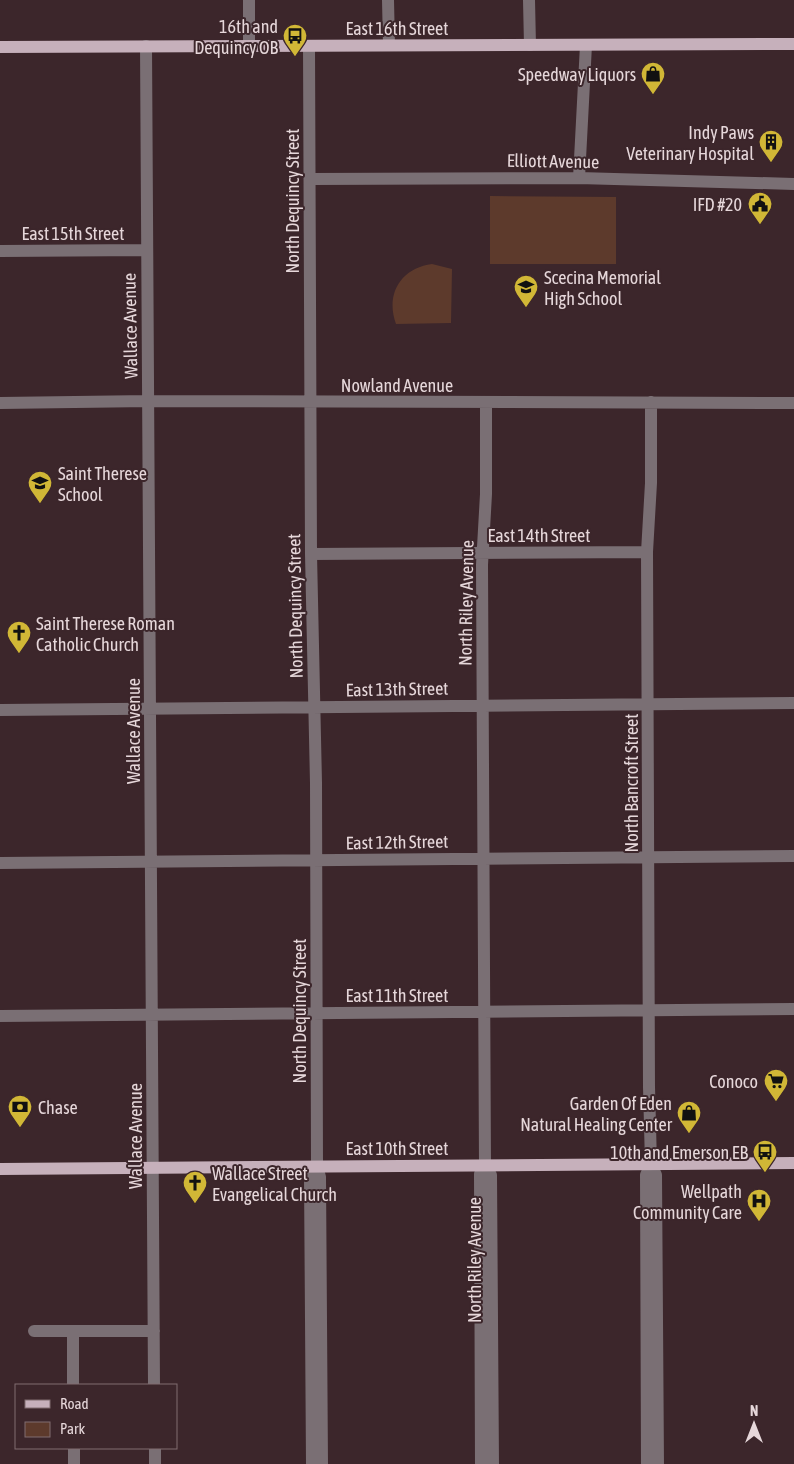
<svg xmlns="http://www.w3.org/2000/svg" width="794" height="1464" font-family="'Asap Condensed',sans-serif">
<rect width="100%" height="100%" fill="#3c262b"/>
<path fill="#5d3a2c" d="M490,196l126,1v67h-126z
M432,264l20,5 -1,54 -55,1c-11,-30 5,-56 36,-60z"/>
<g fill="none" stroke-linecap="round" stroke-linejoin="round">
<path stroke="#7a6f74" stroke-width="12" d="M249,0v46
M388,0l1,45
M529,0l1,45
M146,46l8,1339
M309,46l2,508 5,229 1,383 3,11 2,287
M579,178l7,-133
M311,179l268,-1 215,6
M0,251l147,-1
M651,402v81l-4,69 2,535 2,77 5,11 2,289
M0,403l149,-2 645,2
M311,554l336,-2
M0,710l794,-7
M0,863l794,-7
M0,1016l794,-7
M485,1165l6,10 2,289
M34,1331h120
M73,1332v53
M74,1448v16
M155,1448v16
M312,1464l-2,-288 7,-10
M481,1464l-1,-290 5,-9 -3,-600 4,-71v-92
M647,1464l-1,-289 5,-11"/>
<path stroke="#c6b0bb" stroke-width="12" d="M0,47l794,-3
M0,1169l794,-6"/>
</g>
<defs>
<symbol id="bus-pin" viewBox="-11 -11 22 30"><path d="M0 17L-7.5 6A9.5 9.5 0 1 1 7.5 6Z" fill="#d1b736" stroke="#3c262b"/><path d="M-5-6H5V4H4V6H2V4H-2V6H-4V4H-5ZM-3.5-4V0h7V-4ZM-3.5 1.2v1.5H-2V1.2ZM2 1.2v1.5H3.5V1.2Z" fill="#111"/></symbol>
<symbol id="shop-pin" viewBox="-11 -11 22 30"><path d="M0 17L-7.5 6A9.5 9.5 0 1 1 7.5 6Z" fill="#d1b736" stroke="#3c262b"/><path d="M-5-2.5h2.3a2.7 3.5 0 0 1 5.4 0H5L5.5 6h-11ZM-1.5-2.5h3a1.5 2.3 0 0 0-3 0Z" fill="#111"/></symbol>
<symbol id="building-pin" viewBox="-11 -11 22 30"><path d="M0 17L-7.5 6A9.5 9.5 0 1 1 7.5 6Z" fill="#d1b736" stroke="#3c262b"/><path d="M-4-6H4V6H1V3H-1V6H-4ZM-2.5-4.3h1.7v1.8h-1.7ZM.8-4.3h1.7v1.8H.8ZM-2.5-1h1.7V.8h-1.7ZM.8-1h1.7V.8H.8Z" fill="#111"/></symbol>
<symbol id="civic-pin" viewBox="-11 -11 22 30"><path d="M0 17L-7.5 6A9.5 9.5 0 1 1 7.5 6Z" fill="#d1b736" stroke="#3c262b"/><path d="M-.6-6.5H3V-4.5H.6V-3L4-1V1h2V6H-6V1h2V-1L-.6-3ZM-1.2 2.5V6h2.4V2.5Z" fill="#111"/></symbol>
<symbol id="school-pin" viewBox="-11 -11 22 30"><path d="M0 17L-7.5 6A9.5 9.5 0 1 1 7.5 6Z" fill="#d1b736" stroke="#3c262b"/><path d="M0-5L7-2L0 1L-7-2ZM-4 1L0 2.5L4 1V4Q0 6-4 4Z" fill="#111"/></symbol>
<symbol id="church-pin" viewBox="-11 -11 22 30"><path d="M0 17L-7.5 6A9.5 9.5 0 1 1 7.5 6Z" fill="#d1b736" stroke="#3c262b"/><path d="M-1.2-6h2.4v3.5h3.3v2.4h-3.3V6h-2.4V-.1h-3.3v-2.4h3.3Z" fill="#111"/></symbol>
<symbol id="supermarket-pin" viewBox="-11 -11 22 30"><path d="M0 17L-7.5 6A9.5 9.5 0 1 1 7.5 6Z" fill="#d1b736" stroke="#3c262b"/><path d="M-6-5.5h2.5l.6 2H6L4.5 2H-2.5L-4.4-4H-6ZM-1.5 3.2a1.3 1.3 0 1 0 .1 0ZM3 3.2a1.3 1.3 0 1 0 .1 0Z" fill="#111"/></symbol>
<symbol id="bank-pin" viewBox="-11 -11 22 30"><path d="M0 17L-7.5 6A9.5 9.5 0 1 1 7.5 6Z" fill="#d1b736" stroke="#3c262b"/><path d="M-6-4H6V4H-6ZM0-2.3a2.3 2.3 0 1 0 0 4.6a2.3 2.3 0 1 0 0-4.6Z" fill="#111"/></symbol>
<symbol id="hospital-pin" viewBox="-11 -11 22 30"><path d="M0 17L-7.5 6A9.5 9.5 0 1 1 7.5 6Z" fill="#d1b736" stroke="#3c262b"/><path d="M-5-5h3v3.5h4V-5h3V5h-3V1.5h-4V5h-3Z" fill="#111"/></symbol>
</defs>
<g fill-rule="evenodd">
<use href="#bus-pin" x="281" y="22" width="28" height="38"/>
<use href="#shop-pin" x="639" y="60" width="28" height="38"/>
<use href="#building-pin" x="757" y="128" width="28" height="38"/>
<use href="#civic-pin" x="746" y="190" width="28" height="38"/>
<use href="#school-pin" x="512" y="273" width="28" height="38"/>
<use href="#school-pin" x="26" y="469" width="28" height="38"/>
<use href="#church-pin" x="5" y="619" width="28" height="38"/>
<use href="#supermarket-pin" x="762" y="1067" width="28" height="38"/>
<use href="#bank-pin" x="6" y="1093" width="28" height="38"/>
<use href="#shop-pin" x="675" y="1099" width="28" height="38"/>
<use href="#bus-pin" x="751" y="1138" width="28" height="38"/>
<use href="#church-pin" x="181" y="1169" width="28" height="38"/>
<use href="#hospital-pin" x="745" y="1187" width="28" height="38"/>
</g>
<g text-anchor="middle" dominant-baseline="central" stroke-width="4" stroke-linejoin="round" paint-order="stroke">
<g font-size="18" fill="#e6d7da" stroke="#3c262b" text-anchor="end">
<text x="278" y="26">16th and<tspan x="278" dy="21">Dequincy OB</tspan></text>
<text x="636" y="74">Speedway Liquors</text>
<text x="754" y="132">Indy Paws<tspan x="754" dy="21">Veterinary Hospital</tspan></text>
<text x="742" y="204">IFD #20</text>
<text x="544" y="277" text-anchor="start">Scecina Memorial<tspan x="544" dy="21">High School</tspan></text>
<text x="58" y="473" text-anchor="start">Saint Therese<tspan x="58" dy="21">School</tspan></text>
<text x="36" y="623" text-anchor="start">Saint Therese Roman<tspan x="36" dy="21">Catholic Church</tspan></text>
<text x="758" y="1081">Conoco</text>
<text x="672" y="1103">Garden Of Eden<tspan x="672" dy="21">Natural Healing Center</tspan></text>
<text x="38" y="1107" text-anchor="start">Chase</text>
<text x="748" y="1152">10th and Emerson EB</text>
<text x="212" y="1173" text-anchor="start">Wallace Street<tspan x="212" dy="21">Evangelical Church</tspan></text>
<text x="742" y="1191">Wellpath<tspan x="742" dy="21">Community Care</tspan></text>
</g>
<g font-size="18" fill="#e6d7da" stroke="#3c262b">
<text x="397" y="28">East 16th Street</text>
<text transform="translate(553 161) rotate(1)">Elliott Avenue</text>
<text transform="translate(292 201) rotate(-90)">North Dequincy Street</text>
<text x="73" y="233">East 15th Street</text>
<text transform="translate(130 326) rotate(-91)">Wallace Avenue</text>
<text x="397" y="385">Nowland Avenue</text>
<text x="539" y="535">East 14th Street</text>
<text transform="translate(466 603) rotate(-89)">North Riley Avenue</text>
<text transform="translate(295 606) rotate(-91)">North Dequincy Street</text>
<text transform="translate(397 689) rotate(-1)">East 13th Street</text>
<text transform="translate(133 731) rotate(-90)">Wallace Avenue</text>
<text transform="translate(631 783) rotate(-90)">North Bancroft Street</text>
<text transform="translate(397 842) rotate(-1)">East 12th Street</text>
<text x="397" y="995">East 11th Street</text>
<text transform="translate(299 1011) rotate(-90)">North Dequincy Street</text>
<text transform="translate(135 1136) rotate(-90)">Wallace Avenue</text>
<text x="397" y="1148">East 10th Street</text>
<text transform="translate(474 1260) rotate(-90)">North Riley Avenue</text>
</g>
</g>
<rect x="15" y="1384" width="162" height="65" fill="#3c262b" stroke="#806d71"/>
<rect x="25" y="1400" width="25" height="8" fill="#c6b0bb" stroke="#806d71"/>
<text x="60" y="1409" font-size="15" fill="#e6d7da">Road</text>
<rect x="25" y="1422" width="25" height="15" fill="#5d3a2c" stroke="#806d71"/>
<text x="60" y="1434" font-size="15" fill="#e6d7da">Park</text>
<g transform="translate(754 1424)" stroke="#3c262b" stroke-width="4" paint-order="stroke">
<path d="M0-4L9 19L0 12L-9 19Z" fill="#e6d7da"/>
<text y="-8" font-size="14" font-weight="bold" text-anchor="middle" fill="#e6d7da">N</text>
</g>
</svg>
